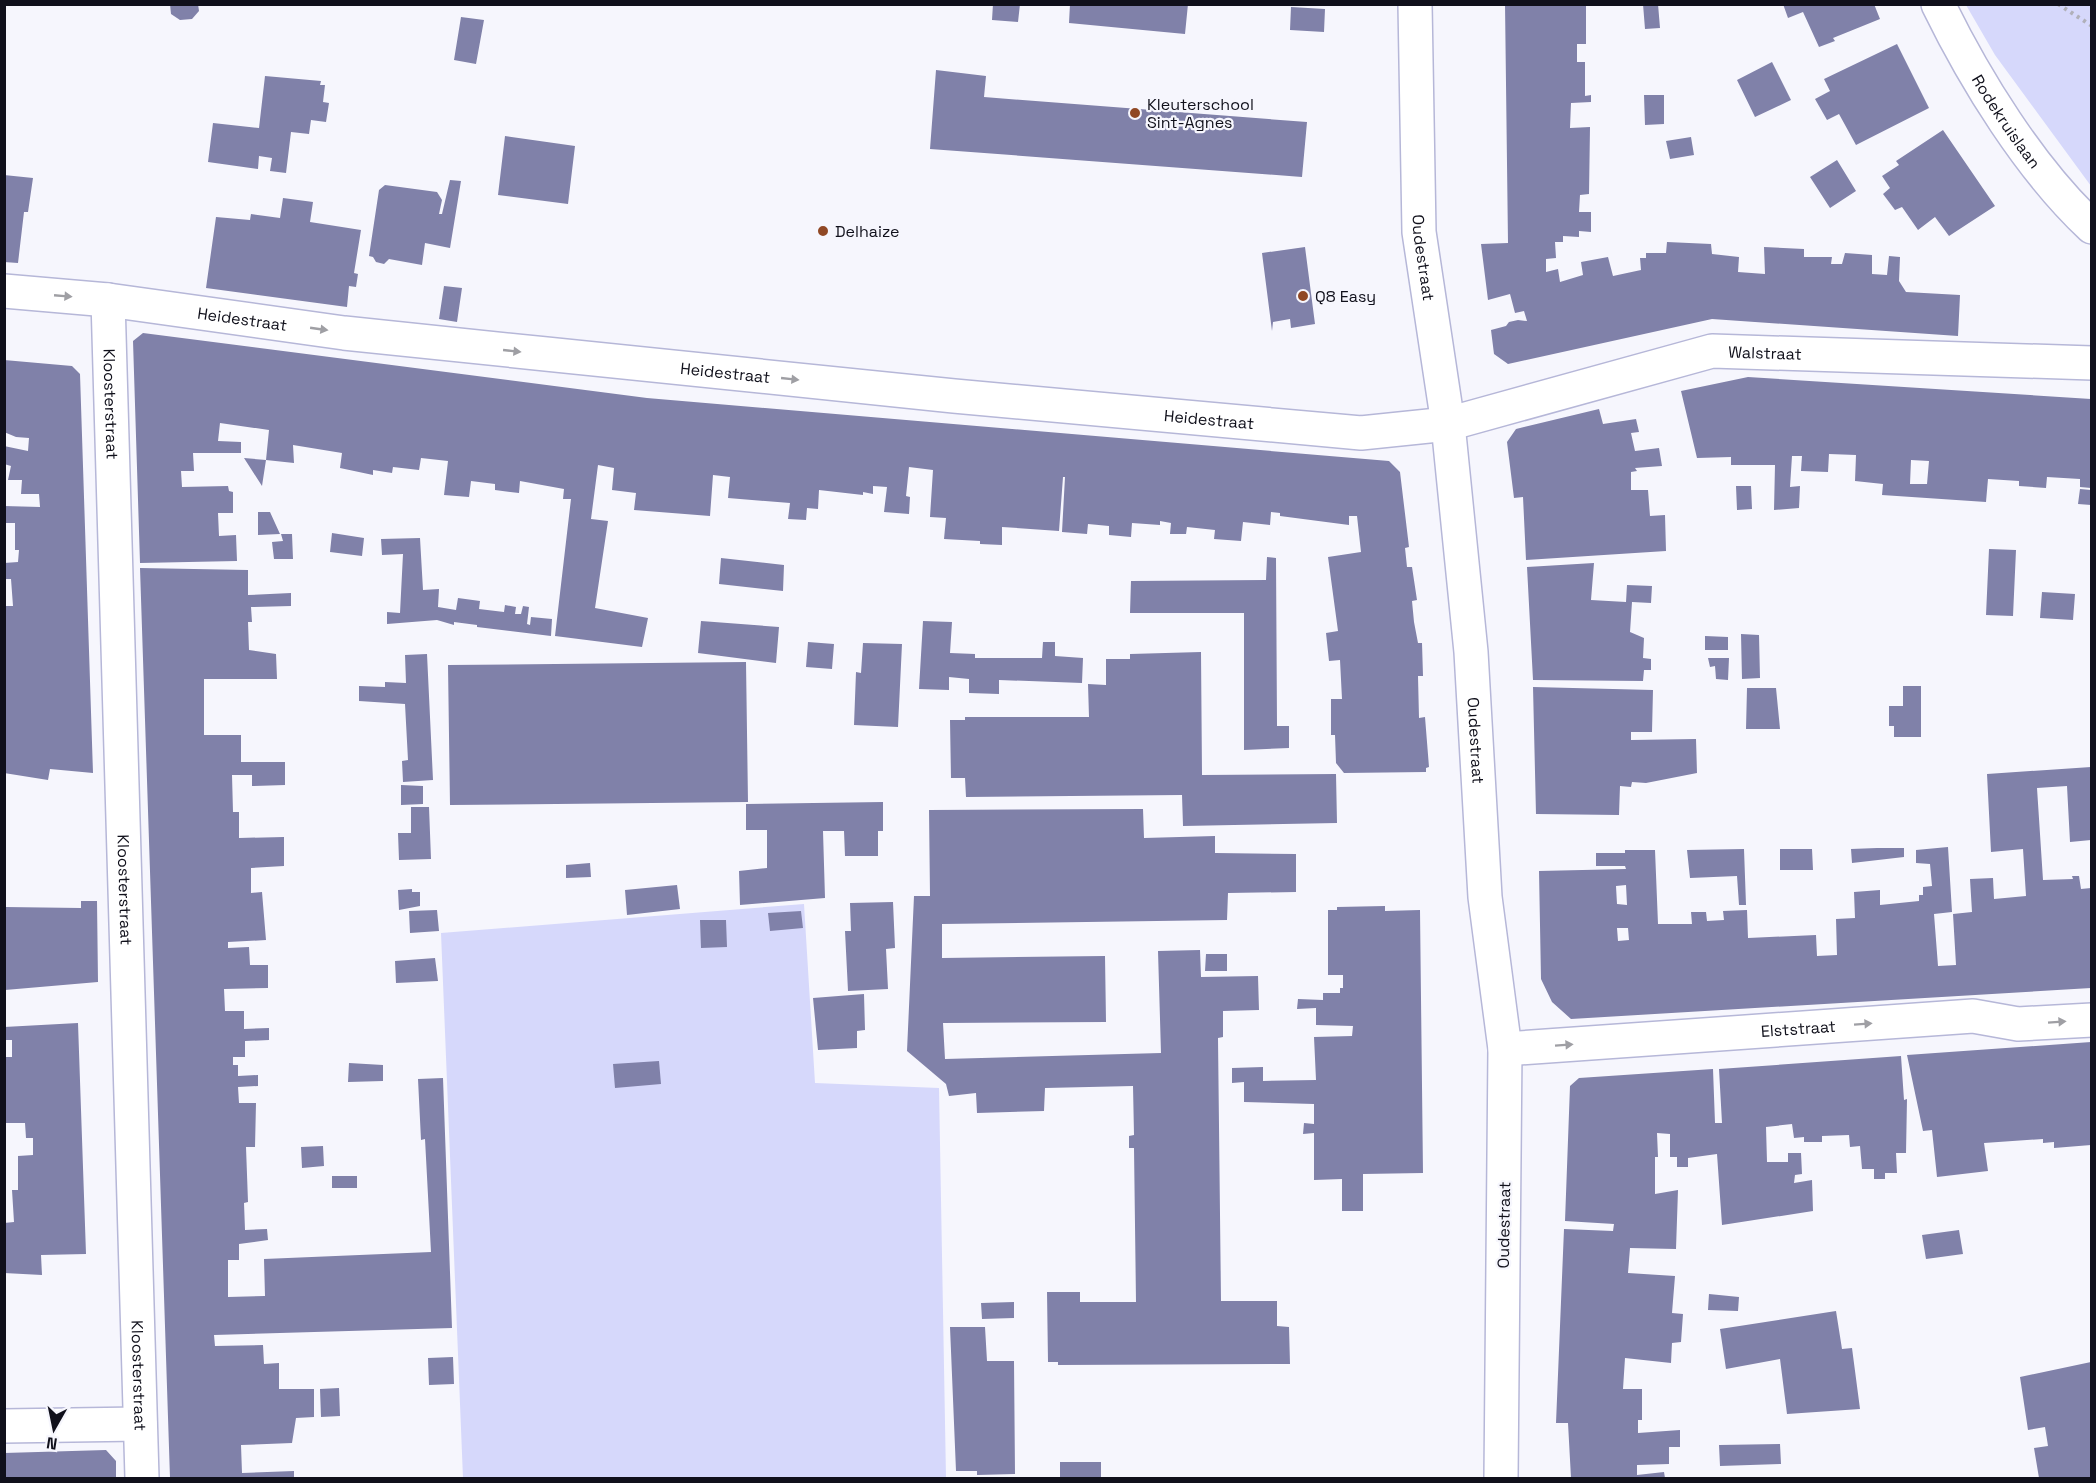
<svg xmlns="http://www.w3.org/2000/svg" width="2096" height="1483" font-family="'Space Grotesk',sans-serif">
<rect width="100%" height="100%" fill="#f6f6fd"/>
<path fill="#d6d8fb" d="M1966,5h125v181l-96,-131z
M804,904l11,179 124,5 7,390h-483l-22,-545z"/>
<path fill="#8081a9" fill-rule="evenodd" d="M170,4h28l1,7 -7,8 -12,1 -9,-6z
M993,4h27l-2,18 -26,-2z
M1070,4h118l-3,30 -116,-11z
M1505,4h81v40h-9v18h8v34l6,-1v7l-20,1 -1,25 20,-1 -1,67 -9,1 -1,17h12v20l-12,-1v6l-16,-1v6h-8l1,16 -10,1v13l12,-3 2,13 23,-7 -2,-13 27,-5 5,19 28,-6 -1,-12h6v-5h20l1,-11 44,2 1,10 27,3 -1,15 27,2 -1,-27 40,2v8h28l-1,7h11l3,-11 27,2v19l15,1 2,-19 11,1 -1,24 7,11 54,3 -2,41 -246,-17 -204,45 -14,-10 -3,-24 15,-4 3,-4 9,-2 9,1 -3,-10 -9,2 -5,-19 -22,6 -7,-56 27,-1z
M1643,4h15l2,24 -15,1z
M1783,4h91l6,15 -47,19 2,3 -16,6 -16,-35 -15,6z
M1291,7l34,2 -1,23 -34,-2z
M461,17l23,3 -8,44 -22,-4z
M1897,44l32,64 -73,37 -17,-31 -12,6 -12,-21 15,-8 -6,-12z
M1772,62l19,38 -36,17 -18,-37z
M936,70l50,6 -2,21 323,25 -5,55 -372,-28z
M265,76l56,5 -1,4h5l-2,17 6,1 -3,19 -15,-2 -2,14 -18,-2 -5,41 -16,-2 2,-13 -13,-2 -1,13 -50,-7 5,-39 46,5z
M1644,95h20v29l-19,1z
M1943,130l52,76 -46,30 -14,-19 -17,13 -16,-23 -7,3 -12,-16 7,-6 -8,-12 17,-11 -3,-4z
M505,136l70,10 -7,58 -70,-9z
M1691,137l3,18 -24,4 -4,-18z
M1837,160l19,31 -26,17 -20,-31z
M4,175l29,3 -5,34h-4l-6,51 -14,-1z
M450,180l11,1 -11,67 -25,-5 -3,22 -33,-6 -5,5 -8,-2 -3,-5 -4,-1 10,-66 6,-5 52,7 5,8 -3,14h3z
M283,198l30,4 -3,20 51,8 -7,43 4,1 -2,13 -7,-1 -2,21 -141,-19 10,-71 34,3 1,-6 29,4z
M1305,247l10,77 -24,4 -1,-9 -17,3 -1,9 -10,-78z
M444,286l18,2 -5,34 -18,-3z
M143,333l504,65 742,63 11,11 9,75 -4,1 2,19h5l5,33 -5,1 2,21 4,21h4l1,33h-5l1,42 6,-1 4,50 -3,1v4l-82,1 -8,-10 -1,-28h-4v-36h11l-2,-39 -11,1 -3,-28 12,-2 -10,-74 33,-5 -4,-36h-8v9l-69,-9v-3l-9,-1 -1,13 -27,-3 -2,19 -27,-2 1,-9 -28,-3 -1,7h-16l1,-11 -11,-2v4l-28,-2 -1,14 -22,-2v-9l-21,-2 -1,10 -25,-2 3,-55h-2l-4,54 -57,-4v18l-22,-1v-3l-36,-2 2,-21 -16,-1 3,-47 -24,-3 -3,29 4,1 -1,17 -25,-2 3,-25 -14,-1v8l-10,-2v3l-44,-5 -1,19 -11,-1 -1,12 -18,-1 2,-16 -62,-5 2,-21 -17,-2 -3,41 -76,-6 2,-17 -24,-3 2,-22 -16,-3 -7,54 17,2 -13,87 53,10 -6,29 -87,-11 16,-137h-8l1,-10 -44,-8 -1,12 -24,-3v-6l-24,-3 -2,16 -25,-2 4,-34 -27,-3 -2,12 -26,-3 -1,6 -19,-3v5l-33,-7 2,-15 -49,-8 1,18 -28,-3 3,-30 -49,-7 -2,18 23,1v11h-48l1,18h-13l1,16 46,-1 1,5 4,1v21h-15l1,23 17,-1 1,26 -97,2 -7,-222z
M4,360l68,6 8,8 13,399 -43,-4 -2,11 -44,-7v-167h9l-2,-27h-7v-16l14,-1 1,-12h-4v-27h-11v-17l36,1 -1,-13h-18l1,-14h-14l3,-14 -7,-2v-18l24,5 1,-13 -13,-1 -12,-5z
M1748,377l343,22v89l-11,-1v-8l-33,-2 -1,11 -27,-2v-5l-31,-2 -2,23 -104,-7 1,-11 -28,-3 1,-26 -27,-1 -1,18 -27,-1 1,-15h-10l-2,31 10,-1 -1,22 -25,2 1,-45h-44v-8l-34,1 -16,-67zM1911,460l18,1 -2,23h-17z
M1599,409l4,15 33,-5 3,13 -8,1 4,18 24,-3 3,18 -27,2 2,3 -6,1v18h17l2,26 15,-1 1,36 -140,9 -3,-63 -9,1 -7,-56 9,-13z
M244,458l22,2 -4,26z
M1736,486h15l1,23 -15,1z
M2080,489l11,1v15l-13,-1z
M258,512h12l10,22 -22,1z
M332,533l32,5 -2,18 -32,-4z
M281,534h11l1,25h-19l-2,-17 11,-1z
M420,538l3,52 16,-1 -1,18 18,3 2,-12 22,3 -1,8 25,3 1,-7 11,2 -1,7h6l2,-8 6,1 -2,17 3,1 1,-8 21,2 -1,17 -74,-9v-2l-23,-3v3l-17,-5 -50,4v-12l13,1 3,-59 -21,1 -1,-16z
M1989,549l27,1 -3,66 -27,-1z
M1267,557l9,1 1,168h12v22l-45,2v-137h-114l1,-32 135,-1z
M721,558l63,7 -1,26 -64,-7z
M1594,563l-3,37 35,2 1,-17 25,1 -1,17 -19,-1 -2,30 14,6 -1,20 8,1v11h-7l-1,11 -110,-1 -6,-113z
M140,568l108,2v25l43,-2v13l-40,1 1,15h-4l1,28 27,4 1,25h-73v56h37v27h44v23l-33,1v-11h-20l1,37h6v26l45,-1v29l-33,2v25l11,-1 4,48 -38,2v6l21,-1 1,18h18v23l-44,1 1,22h19v18l25,-1v12l-24,1v16h-12v8h5v11l20,-1v11l-20,1 1,16h17l-1,44h-9l2,55 -4,1 1,27 22,-1 1,11 -29,4v16h-11v37l37,-1 -1,-37 167,-7 -6,-113 -4,1 -3,-61 25,-1 9,250 -238,7 1,11 48,-1 1,19 15,-1v26h35v28l-18,1 -4,25 -51,2 1,28 52,-2v7h-124z
M2042,592l33,2 -2,26 -33,-2z
M701,621l78,6 -3,36 -78,-10z
M923,621l29,1 -2,31 25,1v4h67l1,-16h12v14l28,2 -1,25 -83,-3v14l-30,-1v-14l-20,-2v13l-30,-1z
M1741,634l18,1 1,43 -18,1z
M1705,636l23,1v13h-23z
M808,642l26,2 -2,25 -26,-2z
M863,643l39,1 -4,83 -44,-2 2,-53 5,1z
M1201,652l1,123 134,-1 1,49 -154,3 -1,-31 -216,2 -1,-19h-14l-1,-58h15v-3h124l-1,-33 18,1v-26h24v-5z
M427,654l6,126 -30,2 -1,-21 6,-1 -3,-56 -46,-3v-15l26,1v-5l21,1 -1,-28z
M1708,658h21l-1,22 -12,-1 -1,-13 -5,1z
M746,662l2,140 -298,3 -2,-140z
M1903,686h18v51h-27v-11h-5v-20h14z
M1533,687l120,3 -1,42h-21v8l65,-1 1,34 -51,10 -14,-1 -1,5 -11,-1 -1,29 -83,-1z
M1747,688h29l4,41h-34z
M2091,767v73l-21,2 -3,-56 -30,2 6,92 30,-1 -1,-3h7l2,13 10,-1v100l-520,31 -19,-17 -11,-23 -2,-108 87,-2 -1,-3h-29v-13h29v-3h30l3,74h34l-1,-12h15l1,9 17,-1 -1,-9 24,-1 1,28 68,-3 1,21 20,-1 -1,-36 19,-1 -1,-26 26,-2v15l39,-4v-6h4v-8l9,-1 -2,-22 -14,-1v-13l32,-3 4,65 -18,2 4,52 18,-1 -3,-51 19,-2 -2,-33 23,-1 1,21 32,-3 -3,-47 -32,3 -4,-78zM1626,885l1,20 -10,-1 -1,-18zM1617,928h11l1,12 -11,1z
M401,785l22,1v18l-22,1z
M883,802v29h-5v25h-33l-1,-25h-21l2,67 -85,7 -1,-34 28,-3v-38h-21v-26z
M411,807h18l2,52 -32,1 -1,-27h13z
M1143,809l1,29 71,-2v17l81,1v38l-68,1 -1,27 -285,4v34l163,-2 1,66 -163,1 2,36 216,-6 -3,-102 42,-1 1,27 57,-1 1,34 -36,1v26l-5,1 3,263h56v25l12,1 1,37 -232,1v-3h-10l-1,-70h33v10h56l-2,-154h-5v-12l5,-1 -1,-49 -88,2 -1,23 -67,2 -1,-20 -27,3 -3,-12 -39,-33 7,-155h16l-1,-86z
M1877,848h27v9l-52,6 -1,-14z
M1744,849l2,56h-7l-2,-29 -47,2 -3,-28z
M1780,849h32l1,21h-33z
M590,863l1,14 -25,1v-13z
M677,885l3,24 -53,6 -2,-25z
M412,889v3h8v14l-21,4 -1,-20z
M81,901h16l1,81 -93,8v-83l76,1z
M893,902l2,46 -9,1 2,40 -40,2 -3,-60h6l-1,-28z
M1385,906v5l35,-1 3,263 -60,1v37h-21v-32l-28,1v-47l-11,1 1,-11 10,1v-20l-70,-2v-20l-12,1v-15l31,-1v14l53,-1 -2,-43 38,-1 1,-10 -37,-1v-17l-19,1 1,-10 25,1v-7h17v-5h3v-13h-15v-65h9v-3z
M437,910l2,21 -29,2 -1,-22z
M801,911l2,17 -33,3 -2,-18z
M700,920h26l1,27 -26,1z
M1206,954h21v17h-22z
M435,958l3,23 -42,2 -1,-22z
M864,994l1,36 -8,1v17l-39,2 -5,-52z
M78,1023l8,231 -45,1 1,20 -38,-2v-50l10,-1 -2,-32h6v-34l15,-1v-17h-7l-1,-15h-20v-66h7v-17h-8v-13z
M2091,1042v103l-37,3v-6l-11,1v-4l-59,4 4,28 -51,6 -5,-47 -9,1 -16,-76z
M1901,1056l3,44 3,-1 -1,54h-10l1,20h-12v6h-11v-10h-12l-2,-23 -10,1 -1,-12 -27,1v6h-18v-5l-10,1 -2,-14 -26,3 1,35h21v-9h13l1,21 -7,1 -1,8 18,-3 1,31 -91,14 -5,-71 -29,4v9h-11v-10h-7v-23l-13,-1 1,24h-3v37l23,-4 -2,59 -46,-1 -2,25 47,3 -3,37 11,1 -2,28 -9,1 -1,20 -46,-5 -2,31h19v31h-4v13l42,-3v17h-11v17l-32,1v10l27,-3 1,6h-94l-3,-55h-12l8,-194 49,2 1,-7 -49,-3 5,-135 9,-8 134,-9 2,54h7l-3,-54z
M659,1061l2,23 -46,4 -2,-24z
M349,1063l34,2v16l-35,1z
M323,1146l1,20 -22,2 -1,-21z
M332,1176h25v12h-25z
M1959,1230l4,24 -37,5 -4,-24z
M1709,1294l30,3 -1,14 -30,-1z
M1014,1302v16l-32,1 -1,-16z
M1836,1311l6,38 10,-1 8,61 -73,5 -7,-55 -54,10 -6,-40z
M950,1327h35l2,34h27l1,113 -38,1v-4h-21z
M453,1357l1,27 -25,1 -1,-27z
M2091,1362v116h-52l-5,-30 14,-2 -3,-19 -17,3 -8,-53z
M339,1388l1,28 -19,1 -1,-28z
M1780,1444l1,20 -61,2 -1,-21z
M106,1450l10,11v17h-112v-25z
M1060,1462h41v16h-41z"/>
<g fill="none" stroke-linecap="round" stroke-linejoin="round">
<defs>
<g id="minor">
<path id="s1" d="M1938,4c37,76 92,165 154,223"/>
<path id="s2" d="M4,291l104,9 236,33 202,21 408,42 407,37 87,-9 264,-73 380,12"/>
<path id="s3" d="M108,300l34,1178"/>
<path id="s4" d="M1505,1049l468,-33 45,8 74,-4"/>
<path d="M4,1426l136,-2"/>
</g>
<g id="tertiary">
<path id="s5" d="M1415,4l4,228 29,192 23,228 14,245 20,152 -4,429"/>
</g>
</defs>
<use href="#minor" stroke="#b6b7d8" stroke-width="36"/>
<use href="#tertiary" stroke="#b6b7d8" stroke-width="36"/>
<path stroke="#b0b0b9" stroke-width="4" stroke-dasharray="3 4.5" stroke-linecap="butt" d="M2058,4l34,22"/>
<use href="#minor" stroke="#fff" stroke-width="33"/>
<use href="#tertiary" stroke="#fff" stroke-width="33"/>
</g>
<defs><path id="oneway-solid" d="M-6-.8H1V-3.2L6.5 0L1 3.2V.8H-6Z" transform="scale(1.5)"/></defs>
<g fill="#9f9fa4">
<use href="#oneway-solid" transform="translate(63 296) rotate(5)"/>
<use href="#oneway-solid" transform="translate(319 329) rotate(8)"/>
<use href="#oneway-solid" transform="translate(512 351) rotate(6)"/>
<use href="#oneway-solid" transform="translate(790 379) rotate(6)"/>
<use href="#oneway-solid" transform="translate(2057 1022) rotate(-4)"/>
<use href="#oneway-solid" transform="translate(1863 1024) rotate(-4)"/>
<use href="#oneway-solid" transform="translate(1564 1045) rotate(-4)"/>
</g>
<g fill="#904825" stroke="#f6f6fd" stroke-width="2">
<circle cx="1135" cy="113" r="6"/>
<circle cx="823" cy="231" r="6"/>
<circle cx="1303" cy="296" r="6"/>
</g>
<g text-anchor="middle" dominant-baseline="central" stroke-width="4.5" stroke-linejoin="round" paint-order="stroke">
<g font-size="16" fill="#10101b" stroke="#f6f6fd" text-anchor="start">
<text x="1147" y="104">Kleuterschool<tspan x="1147" dy="18">Sint-Agnes</tspan></text>
<text x="835" y="231">Delhaize</text>
<text x="1315" y="296">Q8 Easy</text>
</g>
<g font-size="16" fill="#10101b" stroke="#f6f6fd">
<text stroke="none"><textPath href="#s1" startOffset="136">Rodekruislaan</textPath></text>
<text stroke="none"><textPath href="#s5" startOffset="254">Oudestraat</textPath></text>
<text stroke="none"><textPath href="#s2" startOffset="240">Heidestraat</textPath></text>
<text stroke="none"><textPath href="#s2" startOffset="1779">Walstraat</textPath></text>
<text stroke="none"><textPath href="#s2" startOffset="726">Heidestraat</textPath></text>
<text stroke="none"><textPath href="#s3" startOffset="104">Kloosterstraat</textPath></text>
<text stroke="none"><textPath href="#s2" startOffset="1212">Heidestraat</textPath></text>
<text stroke="none"><textPath href="#s5" startOffset="740">Oudestraat</textPath></text>
<text stroke="none"><textPath href="#s3" startOffset="590">Kloosterstraat</textPath></text>
<text stroke="none"><textPath href="#s4" startOffset="294">Elststraat</textPath></text>
<text transform="translate(1504 1225) rotate(-89)">Oudestraat</text>
<text stroke="none"><textPath href="#s3" startOffset="1076">Kloosterstraat</textPath></text>
</g>
</g>
<rect width="2096" height="1483" fill="none" stroke="#10101b" stroke-width="12"/>
<g transform="translate(54 1429) rotate(189)" stroke="#f6f6fd" stroke-width="4.5" paint-order="stroke">
<path d="M0-4.5L10 22L0 15L-10 22Z" fill="#10101b"/>
<text y="-9" font-size="16" font-weight="bold" text-anchor="middle" fill="#10101b">N</text>
</g>
</svg>
